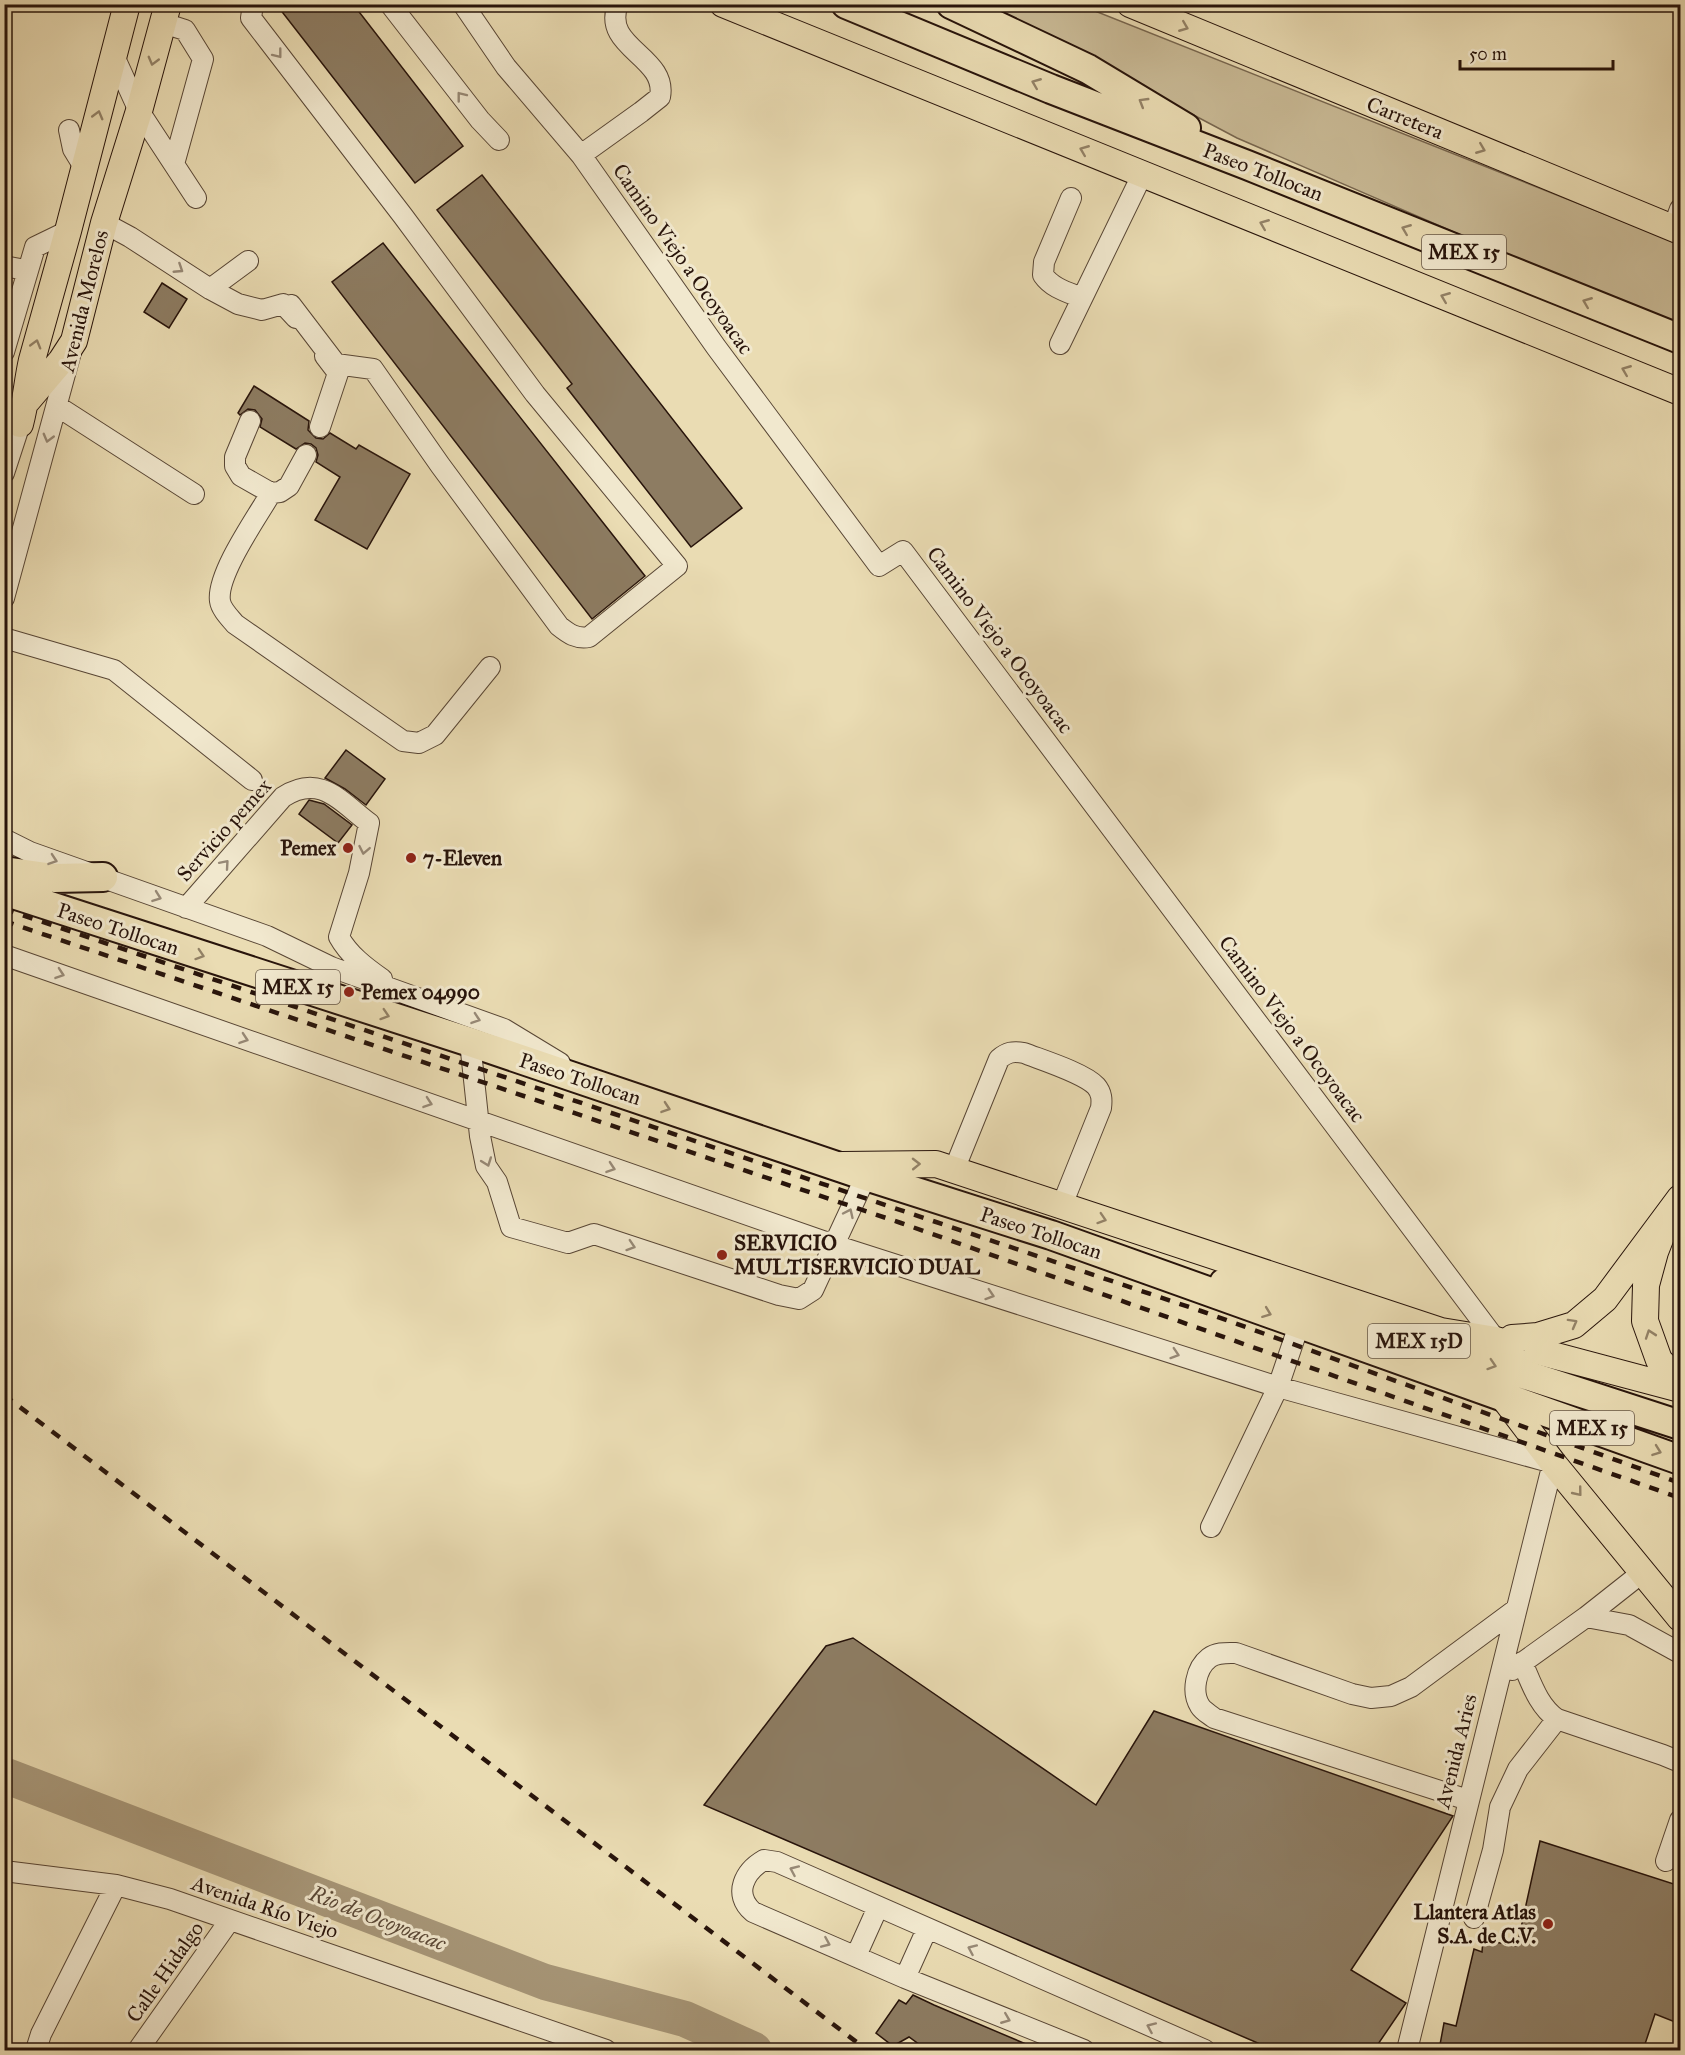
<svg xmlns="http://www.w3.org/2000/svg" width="1685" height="2055" font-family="'IM FELL Great Primer',serif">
<rect width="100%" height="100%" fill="#eadcb3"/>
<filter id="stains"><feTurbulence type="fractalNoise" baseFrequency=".00333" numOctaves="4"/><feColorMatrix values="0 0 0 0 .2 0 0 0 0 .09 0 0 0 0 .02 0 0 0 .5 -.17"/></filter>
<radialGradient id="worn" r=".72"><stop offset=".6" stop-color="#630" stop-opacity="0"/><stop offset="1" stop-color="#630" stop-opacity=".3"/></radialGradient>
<path fill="#c9ba96" stroke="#786750" stroke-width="1.5" d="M978,5h102l600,239v86l-443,-192 -68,-36 -33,-21z"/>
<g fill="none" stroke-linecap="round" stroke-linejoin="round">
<path stroke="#a8987a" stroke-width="36" d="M4,1775l541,207 140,37 69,31"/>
</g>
<path fill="#8d7c62" stroke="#28140b" stroke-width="1.5" d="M276,4h77l110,142 -48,37z
M482,175l260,333 -51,39 -124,-159 5,-4 -135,-174z
M383,243l262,333 -53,43 -260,-337z
M162,283l25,16 -18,29 -25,-16z
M254,386l55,35 -1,9 8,8 7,1 7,-6 26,16 3,-4 51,29 -43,75 -52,-29 25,-43 -24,-15 2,-7 -2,-7 -5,-4 -6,-1 -9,6 -36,-22 2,-8 -7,-9 -7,-1 -8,6 -2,-2z
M346,750l39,29 -19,26 -21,-16 -20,-11z
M309,800l15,4 28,21 -14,18 -39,-29z
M853,1638l243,167 58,-94 299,105 -102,154 55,33 -32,47h-100l-570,-245 122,-159z
M1540,1841l140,45v138l-25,-10 -12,36h-204l5,-27 12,3 18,-77 8,3 1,-12 34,6z
M913,1995l21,10 106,45h-113l-18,-13 -16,9 -17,-13 23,-33 7,4z"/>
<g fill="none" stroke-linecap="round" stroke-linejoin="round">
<defs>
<path id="minor" d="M253,4l-2,14 152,198 132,178 142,172 -88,71c-13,2 -20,-3 -30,-11l-119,-161 -67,-96 -37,-5 -45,-59
M390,4l90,116 19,20
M463,4l43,63 75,88 135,192 163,219 24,-15 593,789
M163,23l22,7 18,29 -29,105
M114,56l25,55 57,87
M69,130l4,19 11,18
M581,155l60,-43 19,-15c8,-41 -59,-49 -42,-93
M1071,198l-27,64 -1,13c9,13 24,17 39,23
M104,223l26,14 80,52 28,15 24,6 21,-6 13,14
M1673,228l7,-19
M4,266l16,3
M210,289l38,-28
M1060,344l83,-171
M4,352l31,-105 33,-16
M57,406l137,88
M250,421l-15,36v9l6,10 30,17 9,-1 9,-6 17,-31
M320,427l18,-54 -13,-17
M4,473l16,-49
M271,493c-14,24 -55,82 -51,108 1,8 10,17 15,23l168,117 16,2 16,-8 55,-68
M4,598l67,-246
M4,638l110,32 138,110
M4,839l26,13 237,84 64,31 173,62 56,34
M186,908l97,-111c37,-24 57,4 86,26l-10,50 -20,64c10,18 26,30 43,42
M4,955l830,290 444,142 275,76 -146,587
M470,1042l10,94 6,30 11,16 14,45 57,16 26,-9 185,61 20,4 14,-9 53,-114
M954,1170l45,-111c8,-7 14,-8 25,-6 18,7 60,20 72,33 6,7 6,14 5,22l-39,97
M1211,1527l67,-140 21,-62
M1586,1617l43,8 51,28
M1522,1662c9,20 16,44 35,57l106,36 17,7
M1512,1670l74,-53 57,-45
M1468,1800l-254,-82c-5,-4 -11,-7 -14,-12 -9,-14 -4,-38 9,-48 8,-6 18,-5 27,-5l116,41 19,4 20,-2 20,-9 104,-77
M1666,1861l14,-41
M4,1871l112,14 54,14 436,151
M1474,1918l19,-68 7,-43 18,-38 39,-50
M856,1956l22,-49
M905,1978l22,-49
M36,2050l5,-16 75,-149
M138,2050l92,-130
M1084,2050l-179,-72 -152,-66c-21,-18 -8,-41 11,-52l13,2 428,188"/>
<path id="major" d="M723,4l957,388
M1130,4l550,227
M27,401l34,-40 13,-20 30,-118 35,-112 29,-107
M20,424c6,-22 7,-42 12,-64l36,-129 59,-227
M842,1165l94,-1 505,167 55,9 184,49
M1662,1234l-7,18 -9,33 -1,36 14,39 21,22
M1512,1338l26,-2 36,-11 31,-26 75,-101
M1503,1397l50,66 127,155"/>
<path id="highway" d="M846,4l205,85 196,76 433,174
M951,4l137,65 98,59
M4,871l50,7 49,-1
M4,891l466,151 396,134 185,59 629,225
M1224,1283l41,7 415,135"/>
</defs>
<use href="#minor" stroke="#584635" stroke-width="22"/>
<use href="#major" stroke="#28140b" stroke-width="28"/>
<use href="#highway" stroke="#28140b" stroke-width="32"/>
<use href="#minor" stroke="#f1e8ce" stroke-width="20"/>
<use href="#major" stroke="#eadcb3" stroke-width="26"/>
<use href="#highway" stroke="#eadcb3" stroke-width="28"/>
<path stroke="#28140b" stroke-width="4.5" stroke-dasharray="10 10" stroke-linecap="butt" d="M4,909l1197,402 479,172
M4,921l897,302 779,275
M4,1395l863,655"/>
</g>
<defs><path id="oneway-chevron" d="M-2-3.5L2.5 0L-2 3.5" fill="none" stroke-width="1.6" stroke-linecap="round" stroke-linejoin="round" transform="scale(1.5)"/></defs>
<g stroke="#938267">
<use href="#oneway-chevron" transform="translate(1184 27) rotate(22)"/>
<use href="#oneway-chevron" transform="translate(153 61) rotate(105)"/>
<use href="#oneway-chevron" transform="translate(1036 83) rotate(-158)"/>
<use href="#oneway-chevron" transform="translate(1143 102) rotate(-149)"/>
<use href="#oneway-chevron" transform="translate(98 115) rotate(-75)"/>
<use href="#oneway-chevron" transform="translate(1481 149) rotate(22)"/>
<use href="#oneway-chevron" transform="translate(1084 150) rotate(-158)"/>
<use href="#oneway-chevron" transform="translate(1264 224) rotate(-158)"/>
<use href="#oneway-chevron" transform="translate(1406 229) rotate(-158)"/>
<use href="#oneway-chevron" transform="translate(1445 297) rotate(-158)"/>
<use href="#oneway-chevron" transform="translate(1587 302) rotate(-158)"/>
<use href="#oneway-chevron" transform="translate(36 344) rotate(-74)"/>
<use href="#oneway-chevron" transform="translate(1626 370) rotate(-158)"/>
<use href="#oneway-chevron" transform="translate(200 955) rotate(18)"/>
<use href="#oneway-chevron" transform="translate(385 1015) rotate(18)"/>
<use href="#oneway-chevron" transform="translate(666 1108) rotate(19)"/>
<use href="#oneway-chevron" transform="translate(916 1164) rotate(-1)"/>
<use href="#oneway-chevron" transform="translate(1102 1219) rotate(18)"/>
<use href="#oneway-chevron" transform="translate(1267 1313) rotate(21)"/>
<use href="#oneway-chevron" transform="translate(1573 1323) rotate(-29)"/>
<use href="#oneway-chevron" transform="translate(1650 1334) rotate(-109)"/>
<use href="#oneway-chevron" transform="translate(1492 1365) rotate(18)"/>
<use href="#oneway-chevron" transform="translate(1657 1451) rotate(20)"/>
<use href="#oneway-chevron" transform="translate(1578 1492) rotate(51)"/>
</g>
<g stroke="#978976">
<use href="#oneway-chevron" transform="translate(278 54) rotate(52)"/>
<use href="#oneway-chevron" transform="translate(461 96) rotate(-128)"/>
<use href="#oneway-chevron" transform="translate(179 269) rotate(33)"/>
<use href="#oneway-chevron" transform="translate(48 438) rotate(105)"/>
<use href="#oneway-chevron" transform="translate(364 850) rotate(101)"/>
<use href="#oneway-chevron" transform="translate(53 860) rotate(19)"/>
<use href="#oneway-chevron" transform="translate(225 864) rotate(-49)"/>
<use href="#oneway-chevron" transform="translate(157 897) rotate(20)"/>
<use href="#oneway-chevron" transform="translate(60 974) rotate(19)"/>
<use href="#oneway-chevron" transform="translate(476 1019) rotate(19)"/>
<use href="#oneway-chevron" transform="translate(244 1039) rotate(19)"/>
<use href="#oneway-chevron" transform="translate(428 1103) rotate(19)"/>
<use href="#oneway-chevron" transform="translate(487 1162) rotate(70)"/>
<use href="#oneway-chevron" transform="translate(611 1168) rotate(19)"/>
<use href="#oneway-chevron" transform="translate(849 1213) rotate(-65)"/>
<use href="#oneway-chevron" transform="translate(631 1246) rotate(18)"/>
<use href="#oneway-chevron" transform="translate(990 1295) rotate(18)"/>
<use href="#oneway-chevron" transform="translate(1175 1354) rotate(18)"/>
<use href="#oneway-chevron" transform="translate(794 1870) rotate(-156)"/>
<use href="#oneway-chevron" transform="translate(826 1943) rotate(23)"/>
<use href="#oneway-chevron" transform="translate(972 1949) rotate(-156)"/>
<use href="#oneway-chevron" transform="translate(1006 2019) rotate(22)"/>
<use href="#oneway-chevron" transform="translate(1151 2027) rotate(-156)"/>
</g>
<g fill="#8f2418" stroke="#f1e8ce" stroke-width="2">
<circle cx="348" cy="848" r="6"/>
<circle cx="411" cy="858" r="6"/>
<circle cx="349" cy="992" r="6"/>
<circle cx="722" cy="1255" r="6"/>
<circle cx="1548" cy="1924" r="6"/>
</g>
<g text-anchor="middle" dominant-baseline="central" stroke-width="6" stroke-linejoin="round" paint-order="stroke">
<g fill="#f1e8ce" stroke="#645446" stroke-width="1.5">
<rect x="1422" y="235" width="84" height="34" rx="4.5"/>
<rect x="256" y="970" width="84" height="34" rx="4.5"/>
<rect x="1368" y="1324" width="102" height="34" rx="4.5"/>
<rect x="1550" y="1411" width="84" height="34" rx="4.5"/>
</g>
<g font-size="20" font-weight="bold" fill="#28140b">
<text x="1464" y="252">MEX 15</text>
<text x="298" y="987">MEX 15</text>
<text x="1419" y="1341">MEX 15D</text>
<text x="1592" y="1428">MEX 15</text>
</g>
<g font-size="21" fill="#28140b" stroke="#f1e8ce">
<text transform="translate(1405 118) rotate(22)">Carretera</text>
<text transform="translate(1263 172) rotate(21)">Paseo Tollocan</text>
<text transform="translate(683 259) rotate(55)">Camino Viejo a Ocoyoacac</text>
<text transform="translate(84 301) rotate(-76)">Avenida Morelos</text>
<text transform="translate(1000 640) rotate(53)">Camino Viejo a Ocoyoacac</text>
<text transform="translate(224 830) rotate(-48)">Servicio pemex</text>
<text transform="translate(118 929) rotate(18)">Paseo Tollocan</text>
<text transform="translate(1292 1029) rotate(53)">Camino Viejo a Ocoyoacac</text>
<text transform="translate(580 1079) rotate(18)">Paseo Tollocan</text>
<text transform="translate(1041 1233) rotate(18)">Paseo Tollocan</text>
<text transform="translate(1456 1751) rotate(-76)">Avenida Aries</text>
<text transform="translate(265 1907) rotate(19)">Avenida Río Viejo</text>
<text transform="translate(165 1972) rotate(-55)">Calle Hidalgo</text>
</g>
<g font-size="21" font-weight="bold" fill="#28140b" stroke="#f1e8ce" text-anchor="start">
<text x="336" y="848" text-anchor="end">Pemex</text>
<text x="423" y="858">7-Eleven</text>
<text x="361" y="992">Pemex 04990</text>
<text x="734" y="1243">SERVICIO<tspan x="734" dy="24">MULTISERVICIO DUAL</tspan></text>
<text x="1536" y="1912" text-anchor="end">Llantera Atlas<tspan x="1536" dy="24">S.A. de C.V.</tspan></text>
</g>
<g font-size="22" font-style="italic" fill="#5b4937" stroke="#f1e8ce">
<text transform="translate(378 1918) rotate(21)">Rio de Ocoyoacac</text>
</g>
</g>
<rect width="1685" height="2055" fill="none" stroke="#eadcb3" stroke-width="24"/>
<rect x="6" y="6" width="1673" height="2043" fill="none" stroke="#28140b" stroke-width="3"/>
<rect x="12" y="12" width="1661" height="2031" fill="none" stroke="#28140b" stroke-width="1.5"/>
<path d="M1460 60v9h153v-9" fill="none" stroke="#28140b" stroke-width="3"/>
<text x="1469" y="60" font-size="18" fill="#28140b" stroke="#f1e8ce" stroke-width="4.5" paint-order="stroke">50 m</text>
<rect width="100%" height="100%" filter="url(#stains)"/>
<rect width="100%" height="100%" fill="url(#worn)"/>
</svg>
